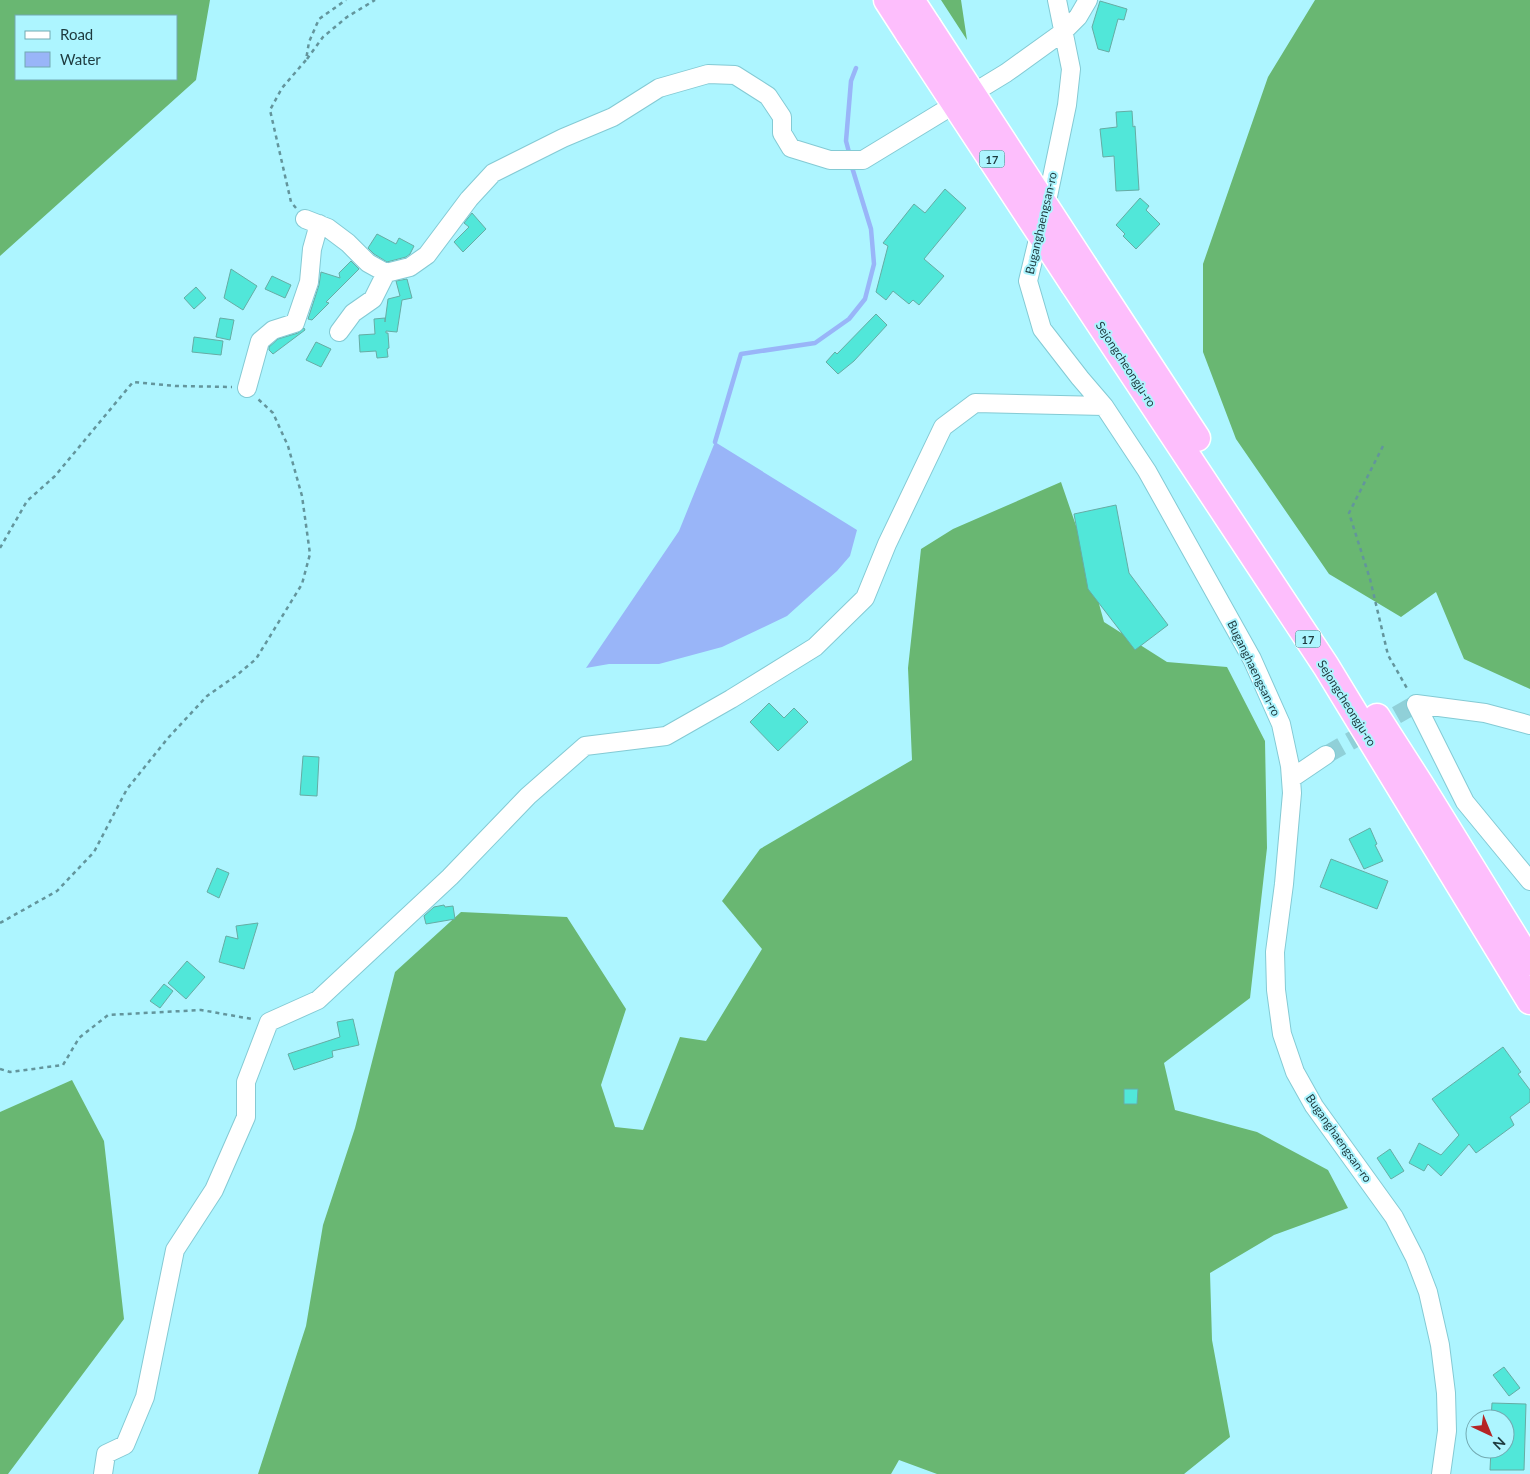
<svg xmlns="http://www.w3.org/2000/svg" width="1530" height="1474" font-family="Lato,sans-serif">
<rect width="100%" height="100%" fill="#adf5ff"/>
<path fill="#69b772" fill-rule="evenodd" d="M0,0h210l-14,80 -196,176zM176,16v63h-160v-63z
M941,0h20l6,40z
M1315,0h215v689l-66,-30 -28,-67 -35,25 -72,-43 -93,-135 -33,-87v-88l65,-187z
M1061,482l23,67 20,73 63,40 60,5 38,74 2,107 -17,150 -86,65 11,47 82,22 71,38 20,38 -74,27 -64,38 2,67 18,97 -46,37h-247l-38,-14 -8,14h-633l48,-148 17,-101 32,-97 40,-156 66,-60 106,5 59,92 -25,76 14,42 28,3 37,-93 26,4 56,-92 -40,-48 38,-52 152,-89 -4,-92 13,-119 32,-20z
M72,1080l32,61 20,178 -116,155h-8v-362z"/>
<path fill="#99b5f8" d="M715,442l142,88 -7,26 -13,15 -50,45 -65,31 -63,17h-50l-23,4 93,-137z"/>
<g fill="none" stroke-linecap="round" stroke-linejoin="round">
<path stroke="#99b5f8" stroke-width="4.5" d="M850,156l-4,-15 5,-60 5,-13
M715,442l26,-88 74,-11 34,-24 16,-20 9,-35 -3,-35 -20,-65"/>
</g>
<path fill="#51e7d9" stroke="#66aca4" d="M1100,1l27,8 -3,11 -6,-1 -9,33 -11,-3 -6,-22z
M1132,111l1,16 2,-1 4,64 -23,1 -2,-35 -11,1 -3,-28 17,-2 -1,-15z
M945,189l21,19 -42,51 20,17 -25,29 -6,-5 -4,4 -16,-13 -7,9 -10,-8 12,-46 -5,-3 31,-39 11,9z
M1140,198l9,8 -3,4 14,14 -24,25 -13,-13 2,-2 -9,-9z
M472,213l14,16 -23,23 -9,-10 15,-15 -5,-4z
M377,234l19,10 3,-6 15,8 -4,8 -4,3 -19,5 -13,-8 -6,-6z
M351,261l8,8 -33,33 3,1 -17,17 -4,-1 11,-34 2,-13 19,6 -1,-5z
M231,269l26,17 -14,24 -19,-12z
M272,276l19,9 -6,13 -20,-9z
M407,279l5,19 -10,2 -5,32 -11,-1v2h2l1,15 -2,1 1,8 -11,1 -1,-7 -16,1 -1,-17 16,-1 -1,-15 11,-1v4l3,-23 12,-3 -4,-15z
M196,287l10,11 -12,11 -10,-11z
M876,314l11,11 -33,36 -16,13 -12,-12 9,-10 2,2z
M220,318l14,2 -4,20 -14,-3z
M304,328l1,2 -32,24 -4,-4v-3l9,-8 20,-6z
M194,337l29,4 -2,14 -29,-3z
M316,342l15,7 -10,18 -15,-7z
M1116,505l13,68 39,52 -33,25 -47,-61 -14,-75z
M769,703l15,15 10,-10 14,14 -30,29 -28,-29z
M303,756l16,1 -2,39 -17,-1z
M1370,828l7,16 -2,1 8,16 -19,8 -15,-30z
M1331,859l57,22 -11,28 -57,-22z
M217,868l12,5 -10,25 -12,-6z
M444,905l1,2 8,-1 2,13 -29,5 -2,-8 10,-9z
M258,923l-14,46 -25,-7 7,-26 12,3 -2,-13z
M187,961l18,16 -19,22 -18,-16z
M164,984l9,7 -13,17 -10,-7z
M353,1019l6,26 -27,6 1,6 -39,13 -6,-16 52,-17 -3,-15z
M1503,1047l18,25 -3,2 12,16v12l-20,15 4,8 -38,28 -7,-9 -28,32 -13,-12 -4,7 -15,-8 10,-20 22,12 18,-20 -27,-36z
M1124,1089h14l-1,15h-13z
M1390,1149l14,22 -13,8 -14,-21z
M1504,1367l16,21 -11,8 -16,-21z
M1492,1403l34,1 -2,66h-34l1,-21h14v-30h-14z"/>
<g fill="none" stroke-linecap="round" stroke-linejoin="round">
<path stroke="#90d0d8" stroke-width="18" stroke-dasharray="18 9" stroke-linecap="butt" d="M1326,755l90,-51"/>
<defs>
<path id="minor" d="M1057,0l14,69 -4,36 -21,101 -18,75 14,48 38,49 24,28 43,65 105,188 29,65 9,42 2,27 -8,91 -9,68 1,38 6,44 13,38 19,34 80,111 21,41 13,34 12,53 6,48 1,38 -6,43
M305,219l23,9 20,15 20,20 18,10 24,-6 17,-12 42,-56 24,-26 70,-35 50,-21 46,-29 49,-14 27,1 33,21 14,21v16l9,15 39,12h33l143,-87 57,-41 15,-15 10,-17
M339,332l14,-19 20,-14 13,-26
M247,388l13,-47 13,-11 22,-7 14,-41 3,-33 7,-25
M1416,704l49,98 65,79
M1416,704l69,9 45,12
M1292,778l34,-23
M103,1474l3,-20 19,-9 20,-48 30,-147 39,-60 32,-73v-35l23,-60 49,-22 132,-123 78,-81 57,-50 81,-10 65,-37 84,-52 50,-49 22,-54 56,-117 32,-24 129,3"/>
<path id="highway" d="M887,0l22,34
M911,0l17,26
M1085,267l112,171
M1074,285l252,381 204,335
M1377,717l43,67 110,178"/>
</defs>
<use href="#minor" stroke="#84cad4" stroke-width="20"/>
<use href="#highway" stroke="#fff" stroke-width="29"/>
<path stroke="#63959c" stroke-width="2.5" stroke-dasharray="4 4" stroke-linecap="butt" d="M307,59l16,-22 24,-20 28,-17
M296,208l-5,-6 -21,-92 12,-22 24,-28 3,-18 10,-23 27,-19
M1383,446l-34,67 21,66 18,76 20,35
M0,548l27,-47 28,-25 78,-94 43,4 56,1
M0,923l57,-32 37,-39 33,-63 41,-51 39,-42 30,-21 19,-16 46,-75 8,-30 -8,-58 -14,-50 -15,-33 -15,-14
M0,1069l10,3 53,-7 16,-27 29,-23 93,-5 51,9"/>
<use href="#minor" stroke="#fff" stroke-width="18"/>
<use href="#highway" stroke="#fdbefc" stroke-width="26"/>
<defs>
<path id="highway-bridge" d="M928,26l157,241
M909,34l165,251"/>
</defs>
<use href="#highway-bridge" stroke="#fff" stroke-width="29" stroke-linecap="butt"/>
<use href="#highway-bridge" stroke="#fdbefc" stroke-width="26"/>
</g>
<g text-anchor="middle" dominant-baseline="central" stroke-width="4" stroke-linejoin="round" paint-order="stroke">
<g fill="#adf5ff" stroke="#487278" stroke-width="1">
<rect x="979.5" y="150.5" width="25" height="17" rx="4"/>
<rect x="1295.5" y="630.5" width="25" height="17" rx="4"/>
</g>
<g font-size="11" font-weight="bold" fill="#1d3a3e">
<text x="992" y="159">17</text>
<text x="1308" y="639">17</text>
</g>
<g font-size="12" fill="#1d3a3e" stroke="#adf5ff">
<text transform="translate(1041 223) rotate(-77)">Buganghaengsan-ro</text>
<text transform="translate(1126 364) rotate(57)">Sejongcheongju-ro</text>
<text transform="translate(1254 668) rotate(64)">Buganghaengsan-ro</text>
<text transform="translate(1347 703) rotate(58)">Sejongcheongju-ro</text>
<text transform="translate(1339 1138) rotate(55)">Buganghaengsan-ro</text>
</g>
</g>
<rect x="15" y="15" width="162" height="65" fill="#adf5ff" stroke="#73aab2"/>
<rect x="25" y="31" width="25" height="8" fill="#ffffff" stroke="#73aab2"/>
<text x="60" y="40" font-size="15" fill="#1d3a3e">Road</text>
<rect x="25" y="52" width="25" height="15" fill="#99b5f8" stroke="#73aab2"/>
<text x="60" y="65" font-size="15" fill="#1d3a3e">Water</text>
<g transform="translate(1490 1434) rotate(136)"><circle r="24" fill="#adf5ff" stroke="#73aab2"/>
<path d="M0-4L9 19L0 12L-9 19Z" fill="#b52525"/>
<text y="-8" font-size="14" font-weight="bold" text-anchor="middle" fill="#1d3a3e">N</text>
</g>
</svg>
